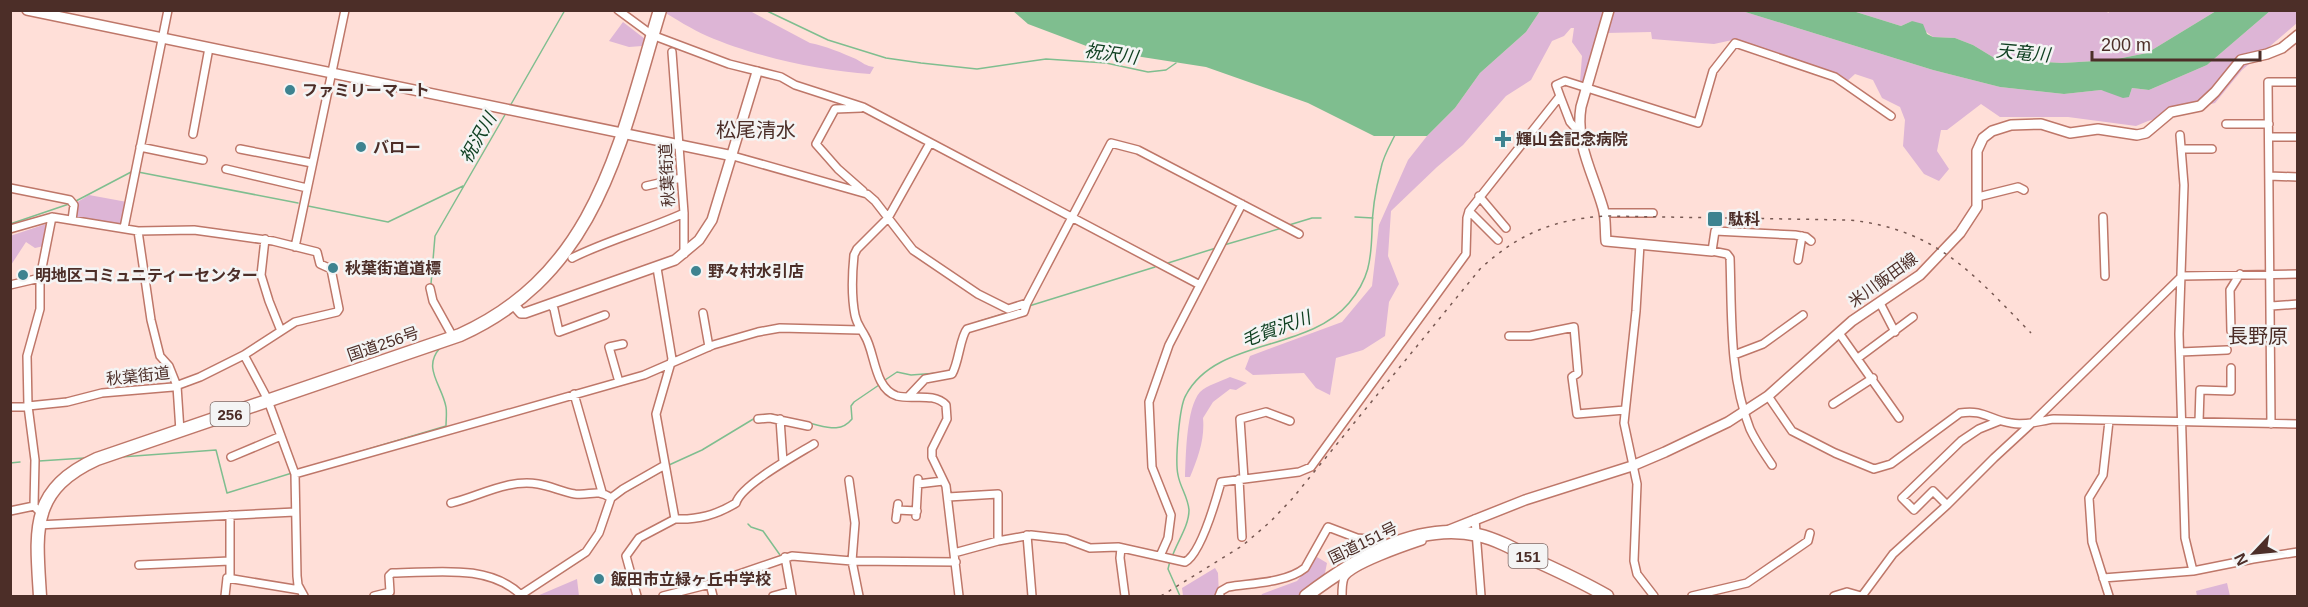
<svg xmlns="http://www.w3.org/2000/svg" width="2308" height="607" font-family="Helvetica,'Noto Sans JP',sans-serif">
<rect width="100%" height="100%" fill="#ffdfd8"/>
<path fill="#ddb5d6" d="M2076,10h30l2,3 4,-3 104,1 -69,42 -35,7 -50,3 -66,-4 -23,-14 -18,-7 -22,-1 -21,-16 -11,5 -48,-15z
M662,11h88l60,32c16,3 32,10 46,16 7,4 10,7 18,8l-4,7c-50,-3 -117,-18 -163,-38 -16,-7 -31,-17 -45,-25z
M1540,11h202l191,59 67,17 64,7 37,-4 28,7 3,-9 17,2 58,-25 63,-54h27v12l-55,47 -27,33 -67,18 -12,5 -68,-9h-68l-19,-13 -34,26h-6l-4,21 12,18 -10,12 -15,-7 -21,-28 2,-26 -5,-13 -18,-9 -9,-18 -18,-6 -11,10 -9,-8 -98,-37 -23,5 -62,-5 -1,-7 -45,1 -5,-2 -18,52 -3,-1 2,-26 -10,-14 2,-14h-3l-7,8 -12,5 -21,39 -25,16 -43,49 -26,22 -46,44 -3,45 11,28 -10,18 -4,34 -22,14 -27,8 -6,37 -14,-7 -12,-15 -51,2 -8,-6 5,-13 92,-34 30,-36 7,-61 29,-65 19,-24 28,-28 25,-35 46,-41z
M623,22l22,17 -3,7 -13,1 -20,-6z
M89,195l38,7 -5,21 -2,2 -46,-8 2,-14z
M46,224l3,1 -5,21 -9,2 -9,-6 -15,23 -1,-29z
M1230,377l17,6 -11,7 -6,-1 -17,13 -10,16c2,21 -5,40 -13,59h-5c1,-21 1,-69 15,-85 7,-7 22,-11 30,-15z
M1317,557l10,6 -3,15 -14,18h-49l1,-2 35,-13z
M1215,568l3,5 1,23h-36l-1,-8z
M577,579l2,17h-42z
M2227,583l3,13h-33l-1,-5z"/>
<path fill="#7fbe8f" d="M1354,10l186,1 -14,21 -46,41 -25,35 -28,28h-53l-66,-33 -102,-36 -109,-17 -69,-26 -15,-13z
M1830,10v2l23,-1 48,15 11,-5 11,3 4,10 6,3 22,1 18,7 23,14 66,4 50,-3 35,-7 69,-42h54l-63,54 -58,25 -17,-2 -3,9 -6,1 -22,-8 -37,4 -64,-7 -67,-17 -191,-59z"/>
<g fill="none" stroke-linecap="round" stroke-linejoin="round">
<path stroke="#7fbe8f" stroke-width="1.5" d="M765,10l63,30 58,18 35,5 56,6 69,-10 60,4 42,9 18,-2 10,-7
M510,106l55,-96
M138,172l160,31
M74,202l59,-31
M308,206l80,16 75,-36
M1355,217l18,1
M10,224l59,-20
M1289,225l23,-7h9
M1224,245l58,-17
M1168,263l48,-15
M431,284l4,-48 71,-123
M1029,306l126,-39
M977,322l33,-10
M885,380l12,-8 14,3 27,-2
M808,423c17,3 32,11 44,-4l-1,-13 3,-4 25,-17
M121,457l95,-7 11,43 65,-20
M39,461l46,-3
M10,463l10,-1
M669,465l33,-15 58,-35 11,-1 33,8
M298,470l148,-44c0,-6 1,-13 0,-19 -4,-22 -24,-39 -6,-59
M622,494l40,-23
M299,501v-24
M748,524l3,3 12,4 17,24
M591,550l9,-13
M1172,557c5,-15 17,-31 17,-47 -1,-13 -9,-23 -11,-35 -3,-13 1,-69 8,-80 30,-57 122,-43 163,-92 20,-24 22,-42 23,-72 0,-20 4,-43 9,-63 2,-11 9,-23 14,-33
M1170,561l-2,8 12,27
M553,578l31,-20
M1859,593l21,-27"/>
<defs>
<path id="street" d="M618,10l34,25 77,29 52,13 14,8 68,22 337,178
M672,52l12,161v41
M1560,96l10,26 9,10
M861,108l-26,1 -19,35 22,25 25,22
M2226,124h43
M193,134l16,-86
M2180,135l4,50 -5,149 6,204 8,33
M2269,137h29
M930,143l-42,75 -31,31 -3,6c-2,20 -3,40 1,60 2,10 6,13 10,21 10,16 9,53 32,60 15,4 37,-4 49,9l1,14 -15,30v8l14,29 13,110
M140,147l63,13
M240,149l72,14
M2181,149h31
M733,156l134,38 8,7 38,49 65,44 30,15 19,-6 84,-160 27,7 161,84
M226,169l81,19
M2269,176l29,1
M646,186l35,-8
M10,188l60,12 4,5 -2,15
M1479,196l27,32
M1978,197l40,-10 6,3
M1469,211l29,29
M1604,213h49
M2103,217l2,59
M124,228l44,-218
M10,229l42,-12 86,14 56,-1 29,4 50,7 44,11 3,12 11,5 8,40 -2,3 -42,10 -51,33 -44,22 -27,10 -71,6 -35,9 -39,4 7,54 -1,46 7,7
M138,231l13,89 9,36 9,10 8,20 3,45
M265,239l-4,36 8,26 12,30
M1640,244l-4,67 -12,112 13,61 -3,77 3,13 17,22
M295,247l50,-237
M572,258c36,-18 75,-28 112,-45
M1798,260l4,-24
M10,285l30,-7
M430,288l3,13 20,36
M1880,303l15,29
M550,304l4,5 5,23 46,-17
M2271,306l27,-2
M703,313l6,34
M2231,331l-1,-41 10,-16
M1839,333l60,85
M1509,336h21l44,-9 4,46 -6,4 5,37 48,-4
M2180,352l47,-2
M244,355l23,43 28,76 2,102 1,9 6,11
M1734,355l29,-11 40,-29
M1858,358l55,-41
M619,382l-10,-35 14,-3
M574,394l28,98
M1768,396l24,35 43,22 39,16 17,-5 69,-51c24,-4 29,7 51,10 14,3 28,-2 43,-4l244,5
M908,397l17,-18 27,-5c7,-12 8,-37 15,-45l57,-17 3,-9
M1833,404l40,-26
M28,406l-1,-50 13,-47v-31l12,-61
M10,407h18
M758,419l12,-1 38,8
M780,419l3,43
M2109,421l-6,54 -14,23 3,44 17,54
M2199,422l1,-32 31,1v-23
M2271,424l-3,-342h30
M231,457l50,-21
M1772,465c-8,-12 -16,-23 -22,-36 -21,-53 -18,-115 -20,-171l-3,-4 -15,-3 3,-20 80,4 11,2 5,4
M295,474l349,-99 69,-30 45,-13 22,-4 80,2
M1239,479l3,58
M1244,479l-4,-60 26,-7 24,9
M849,480l6,43 -3,38 7,35
M918,484l25,-3
M948,497l50,-3v47
M451,503c29,-7 56,-24 87,-19 13,2 24,8 37,10 16,2 21,-6 36,4
M1947,505l-14,-14 -19,19 -12,-12 59,-57 18,-12 20,-8
M897,510l20,1
M10,511l24,-5
M916,516l2,-37
M675,519c23,1 41,-4 61,-16 5,-18 60,-48 78,-59
M896,519l2,-15
M1475,519l6,77
M38,525l257,-13
M1027,535l5,61
M1121,548l-1,10 5,38
M954,553l44,-12 33,-6 35,4 24,9 28,-1 67,15c16,-8 31,-62 36,-80l78,-10 12,-5 155,-213 1,-36 2,-7 91,-115 -4,-11 9,-4 133,42 15,-52 22,-28 100,34 56,39
M1160,556l8,-18 3,-23 -19,-48 -3,-65 20,-57 73,-141
M785,557l7,39
M139,565l91,-4v-46
M227,578l3,-2v-15
M2103,578l90,-7 60,-12 45,-7
M710,584l3,12
M225,596l2,-18 73,12
M374,596l16,-4 -1,-16 3,-3c42,0 96,-10 129,22
M519,596l67,-44 13,-19 12,-35 12,-9 42,-24
M637,596l-11,-40 13,-18 36,-19 -19,-105 16,-55 -15,-91
M663,596l47,-12 82,-28 60,5 104,1
M773,596l18,-5
M1219,596l2,-5 7,-4c24,-4 58,-4 77,-19l23,-41 29,11 23,2 7,6
M1342,596c0,-6 0,-13 2,-18 7,-13 63,-32 78,-37
M1692,596l55,-13 61,-42 2,-8
M1834,596l13,-4 14,4
M1862,596l31,-42 54,-49 47,-47 39,-36 149,-146 116,-2"/>
<path id="secondary" d="M27,10l706,146
M1609,10l-28,97c-6,37 12,66 22,101 3,10 2,22 3,33l106,10
M513,304l8,9h4l150,-53 24,-20 13,-20 45,-148
M1447,531l78,-31 107,-34 33,-14 63,-30 40,-26 84,-75 68,-46 40,-42 17,-26v-56l6,-13 9,-7 19,-6 30,-1 29,9 28,-4 39,6 9,-2 25,-21 29,-6 15,-14 26,-32 26,-6 15,-6 16,-13"/>
<path id="highway" d="M40,596c-4,-65 -11,-106 57,-137l363,-124c139,-63 160,-194 200,-325
M1306,596c48,-36 109,-75 172,-61 22,5 43,18 63,28 22,10 45,21 66,33"/>
</defs>
<use href="#street" stroke="#be7769" stroke-width="10"/>
<use href="#secondary" stroke="#be7769" stroke-width="12"/>
<use href="#highway" stroke="#be7769" stroke-width="15"/>
<use href="#street" stroke="#fff" stroke-width="7"/>
<use href="#secondary" stroke="#fff" stroke-width="9"/>
<use href="#highway" stroke="#fff" stroke-width="12"/>
<path stroke="#775852" stroke-width="1.5" stroke-dasharray="3 6" stroke-linecap="butt" d="M1161,596l81,-50 28,-24 22,-23 188,-230c38,-35 72,-49 124,-53l245,4c88,9 124,54 182,113"/>
</g>
<g fill="#3e8390" stroke="#f4f4f4" stroke-width="2">
<circle cx="290" cy="90" r="6"/>
<path d="M1500 130h6v6h6v6h-6v6h-6v-6h-6v-6h6z"/>
<circle cx="361" cy="147" r="6"/>
<rect x="1707" y="211" width="16" height="16" rx="3"/>
<circle cx="333" cy="268" r="6"/>
<circle cx="696" cy="271" r="6"/>
<circle cx="23" cy="275" r="6"/>
<circle cx="599" cy="579" r="6"/>
</g>
<g text-anchor="middle" dominant-baseline="central" stroke-width="5" stroke-linejoin="round" paint-order="stroke">
<g fill="#f4f4f4" stroke="#7e6965" stroke-width="1.5">
<rect x="210.5" y="402" width="39" height="24" rx="4.5"/>
<rect x="1508.5" y="544" width="39" height="24" rx="4.5"/>
</g>
<g font-size="15" font-weight="bold" fill="#4c2e28">
<text x="230" y="414">256</text>
<text x="1528" y="556">151</text>
</g>
<g font-size="16" font-weight="bold" fill="#4c2e28" stroke="#f4f4f4" text-anchor="start">
<text x="302" y="90">ファミリーマート</text>
<text x="1516" y="139">輝山会記念病院</text>
<text x="373" y="147">バロー</text>
<text x="1728" y="219">駄科</text>
<text x="345" y="268">秋葉街道道標</text>
<text x="708" y="271">野々村水引店</text>
<text x="35" y="275">明地区コミュニティーセンター</text>
<text x="611" y="579">飯田市立緑ヶ丘中学校</text>
</g>
<g font-size="16" fill="#4c2e28" stroke="#f4f4f4">
<text transform="translate(667 175) rotate(-93)">秋葉街道</text>
<text transform="translate(1883 280) rotate(-36)">米川飯田線</text>
<text transform="translate(383 344) rotate(-19)">国道256号</text>
<text transform="translate(138 376) rotate(-6)">秋葉街道</text>
<text transform="translate(1363 543) rotate(-26)">国道151号</text>
</g>
<g font-size="18" font-style="italic" fill="#0e3f20" stroke="#f4f4f4">
<text transform="translate(2023 53) rotate(5)">天竜川</text>
<text transform="translate(1111 54) rotate(8)">祝沢川</text>
<text transform="translate(478 138) rotate(-60)">祝沢川</text>
<text transform="translate(1276 329) rotate(-20)">毛賀沢川</text>
</g>
<g font-size="20" fill="#4c2e28" stroke="#f4f4f4">
<text x="756" y="130">松尾清水</text>
<text x="2258" y="336">長野原</text>
</g>
</g>
<rect width="2308" height="607" fill="none" stroke="#4c2e28" stroke-width="24"/>
<g transform="translate(2254 553) rotate(244)" stroke="#f4f4f4" stroke-width="4.5" paint-order="stroke">
<path d="M0-4.5L10 22L0 15L-10 22Z" fill="#4c2e28"/>
<text y="-9" font-size="16" font-weight="bold" text-anchor="middle" fill="#4c2e28">N</text>
</g>
<path d="M2092 51v9h168v-9" fill="none" stroke="#4c2e28" stroke-width="3"/>
<text x="2101" y="51" font-size="18" fill="#4c2e28" stroke="#f4f4f4" stroke-width="4.5" paint-order="stroke">200 m</text>
</svg>
